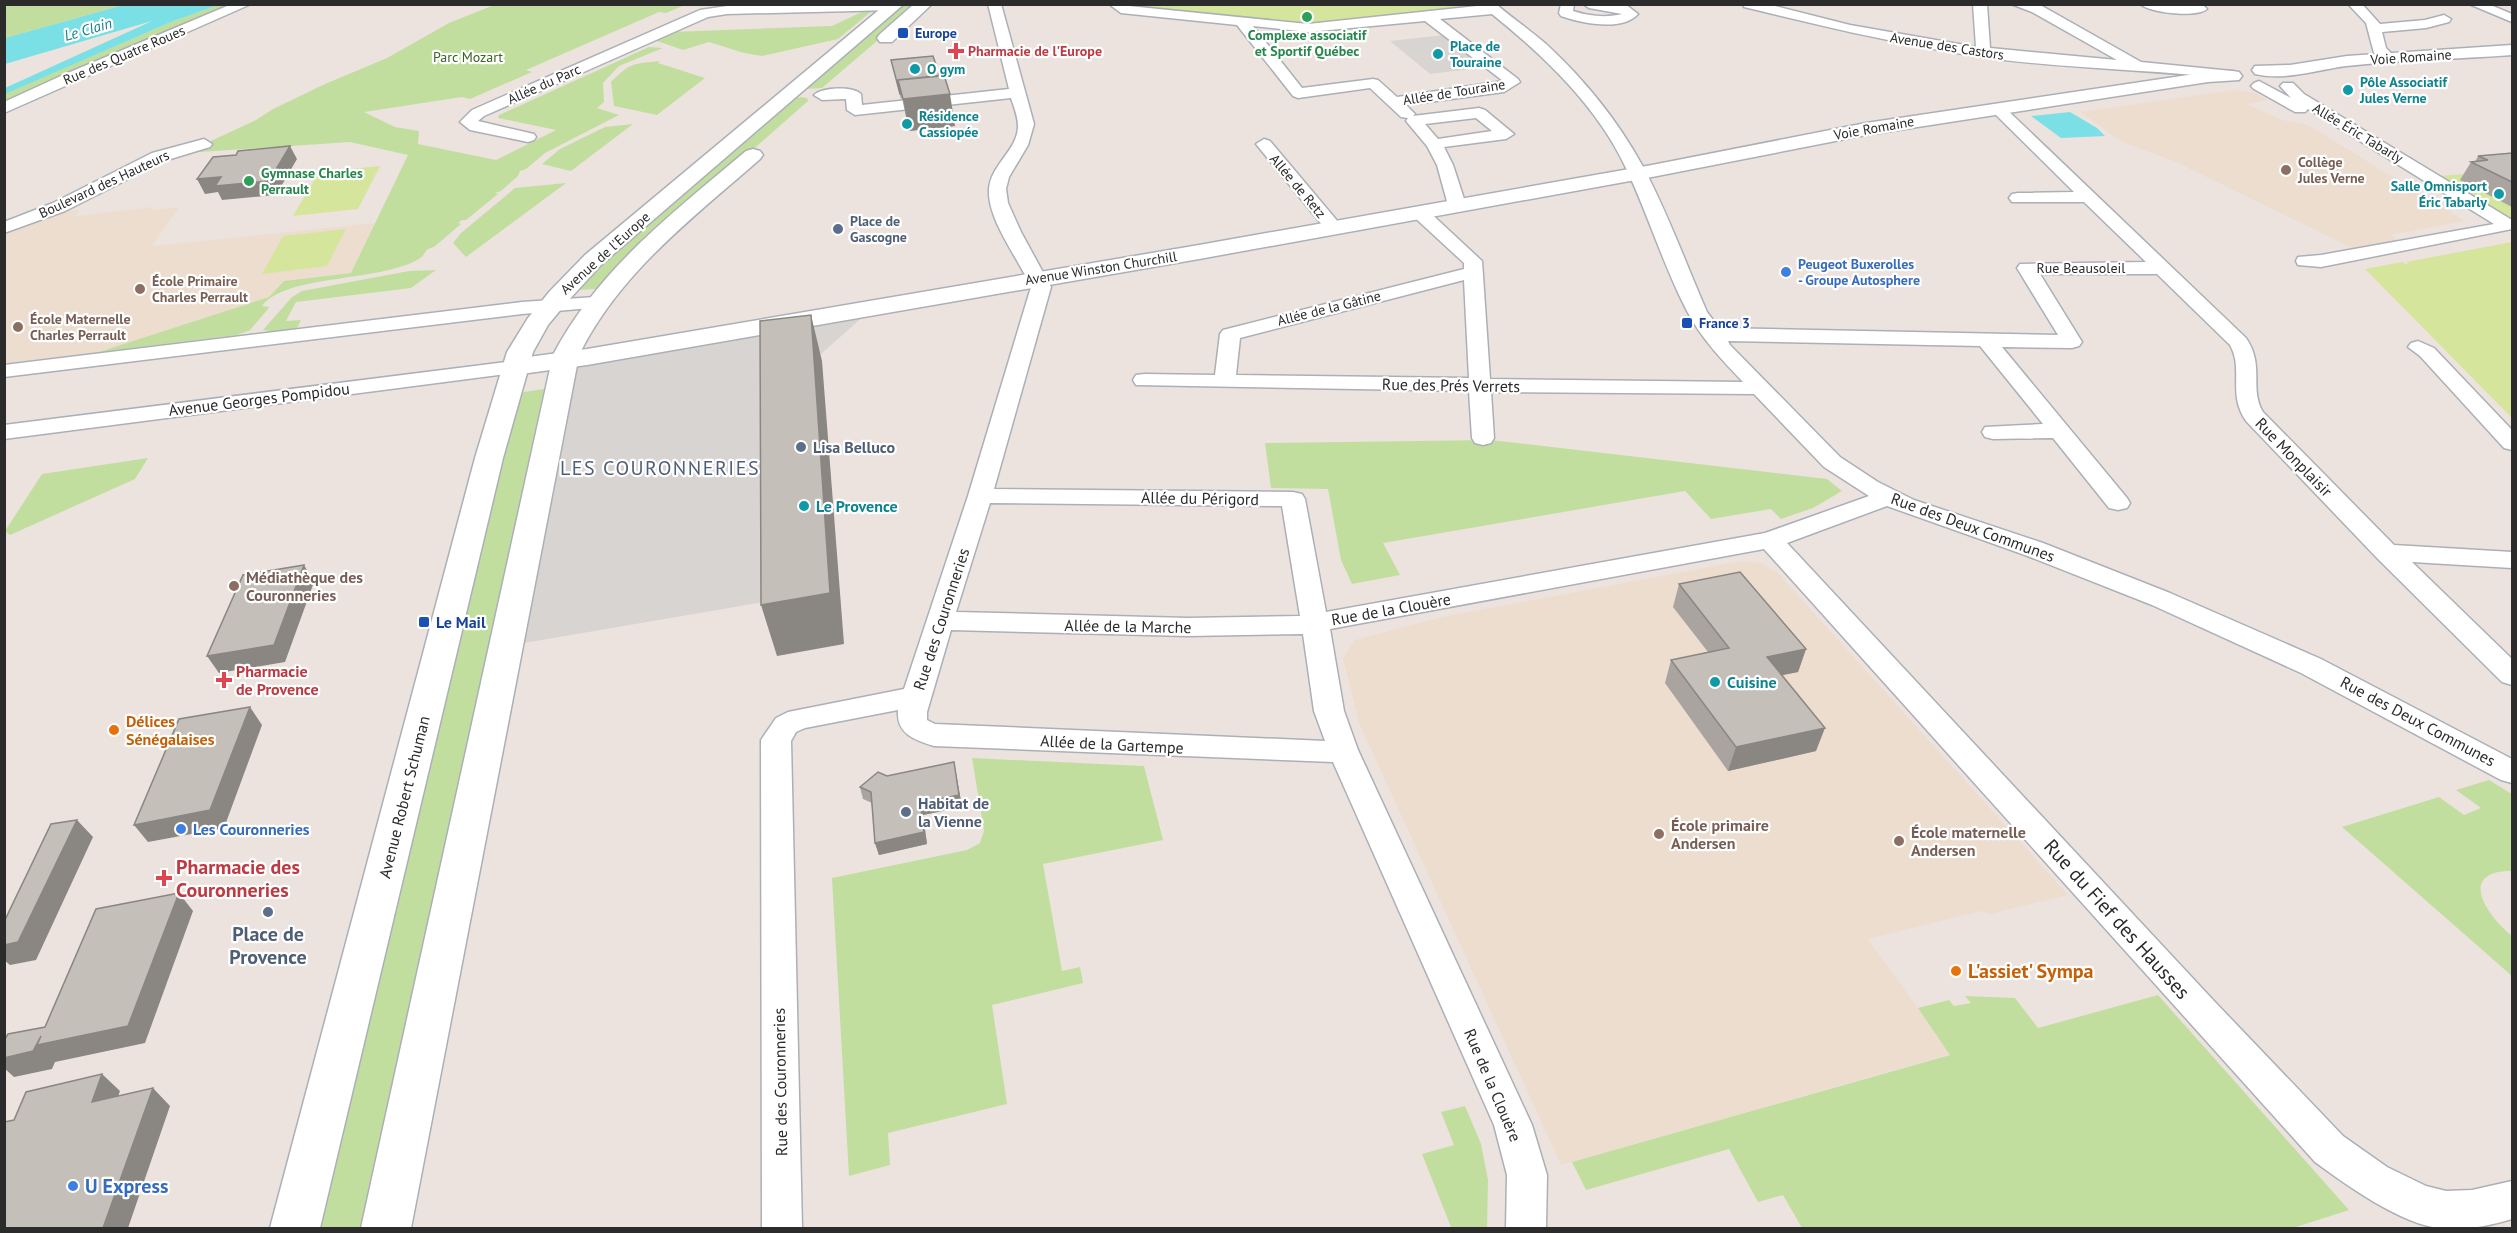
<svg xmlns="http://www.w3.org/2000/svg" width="2517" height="1233" font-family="'PT Sans',sans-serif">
<rect width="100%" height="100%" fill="#ece3df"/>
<path fill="#ecddcf" d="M2234,90l22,3 11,7 -20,4 35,16 26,5 157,96 -75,14 8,5 -44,9 -178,-87 -54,-20 -42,-30z
M153,207l-1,3 27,-3 -27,39 224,-23 -25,50 -67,8 -15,16 -170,55 -94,11v-130l59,-22 15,-1 -4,6z
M1742,561l19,2 16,9 291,323 -78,19 -9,-3 -113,28 83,115 -390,111 -202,-442 -16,-65 12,-18 87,-23z"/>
<path fill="#c2de9f" d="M8,5h115l-118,33v-30z
M218,5h22l-235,100 -1,-11 167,-72z
M494,5h191l-19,8 -7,-1 -133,58 6,2 -62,27 -8,-2 -98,15 31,15 24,4 -1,13 78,16 60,-30 -58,-12 1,-3 150,-68 14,1 -44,18 -16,17 1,19 -7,6 22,7 -74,38 -19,16 -6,2 -2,5 -17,15 -6,2 3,1 -32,26h-4l-4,3 3,1 -27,23c-9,2 -8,5 -12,10 -38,26 -135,16 -160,49l7,1 -1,2 -18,21 -13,5 -138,17 170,-55 15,-16 67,-8 57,-118 -58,-13 -165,11 71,-33 17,-11 52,-25 62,-26 62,-35z
M902,5h17l-97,83 -17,1z
M866,10h7l-35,29 -76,17 -18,-3 -35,-11 -26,8 -29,-10 17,-8 161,-6z
M660,61l-2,2 47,15 -48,37 -43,-9 -3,-24c20,-20 22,-18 49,-21z
M801,97l6,1 1,3 -183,161 -27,27 -24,1 219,-191z
M633,124l-62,47 -29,-7 18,-15 45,-22z
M566,183l-100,74 -13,-14 8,-10 54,-45z
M436,270l-25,18 -115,14 -10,19 15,-1 -4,8 -22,4 -12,-2 29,-33 10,-6 107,-20z
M544,389l-179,839h-52l204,-835z
M1491,440l336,39 15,12 -29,17 -32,11 -10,-10 -60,10 -26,-28 -302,52 17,32 -48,9 -11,-24 -13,-71 -57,-1 -6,-45z
M148,458l-13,21 -125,56 -5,-4 37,-57z
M972,758l172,8 19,74 -120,24 19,107 18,-4 3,16 -91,22 15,99 -119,29 2,32 -41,11 -17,-298 135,-28 13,-7 4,-12z
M2489,780l23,14v77c-56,0 -25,45 0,65v40l-170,-149 97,-30 25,18 17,-7 -25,-18z
M2158,995l191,215 -56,18h-491l-19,-33 -25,7 -29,-53 -143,41 -14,-28 378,-107 -32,-47 31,-8 5,6 17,-3 -6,-7 50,2 23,30z
M1465,1106l16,38 7,36 -1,48h-39l3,-1 -29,-73 32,-9 -13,-33z"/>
<path fill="#d5e59c" d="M1138,4l336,1 -3,3 -166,17 -170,-18z
M380,166l-22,43 -65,7 26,-44z
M2512,170v50l-74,-44z
M346,229l-19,37 -65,8 21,-38z
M2512,242v176l-147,-149 37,-7 4,2 3,-1 -3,-1z"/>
<path fill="#d8d4d1" d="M1445,35l42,32 -57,7 -40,-33z
M874,307l-53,47 -54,7 3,240 -263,45 57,-286z"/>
<path fill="#7ae0e6" d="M123,5h95l-47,17 -166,72v-6l147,-67 -147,43v-26z
M2070,112l27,16 8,8 -44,2 -30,-22z"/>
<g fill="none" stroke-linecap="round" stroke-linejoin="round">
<defs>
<path id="minor" d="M232,4h19l-247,109v-11l59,-27z
M791,4l110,2 -7,4 -167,4 -19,3 -224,99 -6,5 56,13 2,3 -2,3 -6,2 -58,-12 -10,-8 12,-12 228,-100 27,-4z
M988,4h13l33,120 -6,21 -19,32 -3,12 2,14 13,29 30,55 -57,202 299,3 9,2 3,5 21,113 439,-79 104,-37 -45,-29 -70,-73 -263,-2 3,46 -3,5 -8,2 -8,-2 -3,-5 -3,-47 -333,-6 -3,-5 3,-5 8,-1 71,1 5,-41 3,-4 241,-61v-6l-51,-47 -3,-4 3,-4h12l57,53 8,118 253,3c-21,-22 -42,-44 -56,-71 -24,-46 -39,-97 -61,-143 -29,-62 -82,-112 -134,-154l-52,5 78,60 2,3 -16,10 -98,13 9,9 -2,2 66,-8 6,2 29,24 -8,5 -62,8 9,18 13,40 -3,4h-12l-3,-4 -11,-40 -10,-19 -21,-25 2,-3 -7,-1 -31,-29 -72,10 -5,-2 -56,-71 -116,-12 -12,-9 199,20 188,-20c16,14 34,26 50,40 37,34 72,77 96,121 25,46 44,99 65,147l12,16 339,7 -41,-67 3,-4 126,-2 -62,-60h-72l-3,-4 3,-4 6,-1 56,-1 -84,-83 8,-5 5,2 243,232c19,27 3,51 17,74l131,133 118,7v16l-100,-6 100,97v26l-10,-3 -124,-123 -132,-138c-19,-28 -2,-51 -16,-76l-73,-71h-117l42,68 -3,4 -7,2 -70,-1 125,151 3,5 -3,5 -9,2 -9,-2 -56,-70 -60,1 -8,-2 -3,-5 3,-5 58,-3 -63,-78 -252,-5 2,4 110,112 38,25 36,18 129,43 127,50 151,66 191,100v24l-11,-3 -200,-107 -149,-68 -127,-50 -138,-49 -100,37 427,458 129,135 44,31 39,19 20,5 26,-1 40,-9v38c-24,7 -47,12 -72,9 -38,-3 -95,-44 -125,-66l-551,-613 -434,80 14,82 14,39 174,375 15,50 -1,53h-40l1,-53 -13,-50 -161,-363 -399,-16c-19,-6 -38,-12 -36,-36l-93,18 -9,4 -5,9 11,487h-40l-1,-488 15,-22 12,-6 116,-23 64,-193 63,-209c-12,-28 -44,-67 -42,-98 2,-25 29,-39 29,-63 0,-9 -4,-19 -7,-28l-156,17 -8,-5 -1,-11 -24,1 -8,-5c8,-8 39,-9 47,-1l1,11 147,-16zM1425,21l78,60 -106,16 -19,-17 -5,-1 -71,9 -49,-62 55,6zM1476,118l16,13 -54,8 -13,-15zM1464,280l5,98 -233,-3 4,-37zM990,503l292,3 18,110 -112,2 -232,-6zM951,630l237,6 115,-2 11,77 11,30 -390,-17 -8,-4v-8z
M1561,4h13l-1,7c15,5 34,7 49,3l-33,-6 -6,-4h42l13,10c-16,18 -57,9 -77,2l-2,-3z
M1743,4h24l83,21 126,22 -3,-43h14l3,44 127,12 -85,-48 -21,-8 31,2 99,56 91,9 7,4 -7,4c-83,-10 -168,-10 -251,-22 -79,-12 -158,-31 -237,-50z
M2140,4h62l5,5c-10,9 -57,4 -67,-5z
M2348,4h14l18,20 45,-4 19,-5 7,4 -2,3 -23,6 -44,4 4,16 10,10 -7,4 -15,-9 -8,-30z
M2469,4h19l24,10v8z
M2259,81l32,17 -11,-12 3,-3h10l11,11 208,126v9l-191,38 -23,-2 -2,-4 2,-4 23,-2 173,-31 -186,-115 -3,3h-10l-41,-23 -3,-3 3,-3z
M204,139l8,5 -2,3 -46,14 -99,50 -61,22v-11l49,-19 99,-50z
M1264,139l6,2 69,82 3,4 -3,4h-12l-71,-87z
M595,297l7,2 3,4 -3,4 -80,7 -518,63v-12l518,-63z
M2418,341l16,7 78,82v20l-8,-2 -84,-92 -12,-9 3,-4z
M514,361l8,1 3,5 -3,5 -518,67v-14z"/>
<path id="tertiary" d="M2512,45v10c-55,4 -111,5 -166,11 -29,4 -62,15 -91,8l-3,-4 3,-4 35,-1 57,-9z
M2233,71l6,1 3,4 -3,4 -31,2 -342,53 -214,42 -453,82 -612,106 -73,10 -9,-2 -4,-6 4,-6 9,-2 73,-10 612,-104 453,-80 214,-42 342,-51z"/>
<path id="secondary" d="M886,4h18l-303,261 -34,37 -19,23 -15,27 -30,106 -183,770h-50l205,-770 32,-106 21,-34 22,-27 35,-36z
M914,4h18l-40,38h-12l-3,-4 3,-4z
M753,149l7,2 3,4 -3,4c-67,59 -141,114 -181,196l-168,873h-50l192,-873c45,-86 121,-143 193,-204z"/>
</defs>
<use href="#minor" stroke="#abb0b7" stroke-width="3"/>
<use href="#tertiary" stroke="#abb0b7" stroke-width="3"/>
<use href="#secondary" stroke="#abb0b7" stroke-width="3"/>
<use href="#minor" fill="#fff" fill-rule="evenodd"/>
<use href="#tertiary" fill="#fff" fill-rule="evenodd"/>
<use href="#secondary" fill="#fff" fill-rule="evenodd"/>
</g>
<path fill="#a9a4a0" d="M891,60l64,66 -46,5 -7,-33 -1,1z
M2512,153v54l-52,-27 11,-18h4l3,-6z
M1679,584l127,65 -8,23 -16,3 34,76 -88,20 -63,-88 6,-23 37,-8 -35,-45z
M956,774l6,33 -39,8 4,29 -48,11 -4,-12 -3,-40 -9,-4 -3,-12 27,-11z"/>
<path fill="#8a8682" d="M950,94l5,32 -46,5 -6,-32z
M290,146l7,13 -21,36 -54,5 -4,-8 -13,2 -8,-15z
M811,315l11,46 22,283 -67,12 -16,-51z
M304,565l10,17 -29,80 -66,11 -12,-17z
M1806,649l-8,23 -39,8 8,-23z
M250,707l12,18 -38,103 -76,14 -14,-17z
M1825,728l-9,23 -88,20 8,-24z
M954,762l8,45 -39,8 4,29 -48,11 -4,-12 45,-40z
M77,820l16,17 -57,123 -26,5 -6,-5v-15z
M179,893l14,18 -48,132 -90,19 -3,7 -38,8 -10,-9v-10l37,-22z
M102,1074l18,17 -10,28 -18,-17z
M153,1088l17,18 -42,122h-25z"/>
<path fill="#c5bfba" stroke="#8a8682" stroke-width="1.5" d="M933,56l7,20 -42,4 3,14h-1l-9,-34z
M944,75l6,19 -47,5 -5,-19z
M290,146l-21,35 -54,5 6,-9 -24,2 16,-22 23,-2 2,-4z
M2512,153v29l-41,-20 17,-2 -10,-4z
M811,315l19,278 -69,12 -1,-284z
M304,565l-30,80 -67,11 36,-81z
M1740,572l66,77 -39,8 58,71 -89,19 -65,-87 58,-12 -50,-64z
M250,707l-40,103 -76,15 45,-106z
M954,762l5,33 -39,8 4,29 -49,11 -4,-51 -11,-5 18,-15 9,4z
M77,820l-59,122 -14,3v-23l47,-98z
M179,893l-51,133 -91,19 4,-9 -8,15 -29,7v-17l4,-7 37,-7 51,-118z
M102,1074l-10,28 61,-14 -50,140h-99v-106l10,-2 12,-28z"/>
<g fill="#2e9e5b" stroke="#fff" stroke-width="2">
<circle cx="1307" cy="17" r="6"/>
<circle cx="249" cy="181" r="6"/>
</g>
<g fill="#1a4fb4" stroke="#fff" stroke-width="2">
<rect x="897" y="27" width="12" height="12" rx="3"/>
<rect x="1681" y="317" width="12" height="12" rx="3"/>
<rect x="418" y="616" width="12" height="12" rx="3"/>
</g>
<g fill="#e0444e" stroke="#fff" stroke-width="2">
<path d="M953 42h6v6h6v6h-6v6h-6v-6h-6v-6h6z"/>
<path d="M221 671h6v6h6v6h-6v6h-6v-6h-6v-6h6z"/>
<path d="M161 869h6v6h6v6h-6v6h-6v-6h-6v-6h6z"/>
</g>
<g fill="#0f9aa8" stroke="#fff" stroke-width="2">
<circle cx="1438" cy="54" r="6"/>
<circle cx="915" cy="69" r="6"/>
<circle cx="2348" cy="90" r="6"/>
<circle cx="907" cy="124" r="6"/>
<circle cx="2499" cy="194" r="6"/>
<circle cx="804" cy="506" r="6"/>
<circle cx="1715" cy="682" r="6"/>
</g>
<g fill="#8d6e63" stroke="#fff" stroke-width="2">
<circle cx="2286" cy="170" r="6"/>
<circle cx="140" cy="289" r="6"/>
<circle cx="18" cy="327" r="6"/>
<circle cx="234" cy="586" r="6"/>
<circle cx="1659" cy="834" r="6"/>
<circle cx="1899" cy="841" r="6"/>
</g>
<g fill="#5c6f8a" stroke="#fff" stroke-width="2">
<circle cx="838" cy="229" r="6"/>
<circle cx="801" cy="447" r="6"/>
<circle cx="906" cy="812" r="6"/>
<circle cx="268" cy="912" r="6"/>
</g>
<g fill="#3f7fe0" stroke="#fff" stroke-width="2">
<circle cx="1786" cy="272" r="6"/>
<circle cx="181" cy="829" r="6"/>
<circle cx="73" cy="1186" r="6"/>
</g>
<g fill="#e8710a" stroke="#fff" stroke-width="2">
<circle cx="114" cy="730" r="6"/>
<circle cx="1956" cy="971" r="6"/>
</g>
<g text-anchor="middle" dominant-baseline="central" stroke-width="4.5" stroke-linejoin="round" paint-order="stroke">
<g font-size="14" font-weight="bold" fill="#164399" stroke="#fff" text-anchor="start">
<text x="915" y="33">Europe</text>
<text x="1699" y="323">France 3</text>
</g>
<g font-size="14" font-weight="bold" fill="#27864d" stroke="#fff">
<text x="1307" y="35">Complexe associatif<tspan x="1307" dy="16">et Sportif Québec</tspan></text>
<text x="261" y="173" text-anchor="start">Gymnase Charles<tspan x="261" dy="16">Perrault</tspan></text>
</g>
<g font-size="14" font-weight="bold" fill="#0d838f" stroke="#fff" text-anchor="start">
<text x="1450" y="46">Place de<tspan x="1450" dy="16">Touraine</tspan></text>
<text x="927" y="69">O gym</text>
<text x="2360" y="82">Pôle Associatif<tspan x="2360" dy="16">Jules Verne</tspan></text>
<text x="919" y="116">Résidence<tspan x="919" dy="16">Cassiopée</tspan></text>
<text x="2487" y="186" text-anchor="end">Salle Omnisport<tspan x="2487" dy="16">Éric Tabarly</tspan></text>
</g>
<g font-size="14" fill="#2b2b2b" stroke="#fff">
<text transform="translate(1947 46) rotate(9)">Avenue des Castors</text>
<text transform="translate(124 55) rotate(-23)">Rue des Quatre Roues</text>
<text transform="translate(2411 57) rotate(-4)">Voie Romaine</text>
<text transform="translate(544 84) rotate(-24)">Allée du Parc</text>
<text transform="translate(1454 92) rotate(-9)">Allée de Touraine</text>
<text transform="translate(1874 128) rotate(-10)">Voie Romaine</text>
<text transform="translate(2358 133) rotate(31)">Allée Éric Tabarly</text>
<text transform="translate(104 184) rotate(-25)">Boulevard des Hauteurs</text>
<text transform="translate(1298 186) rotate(50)">Allée de Retz</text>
<text transform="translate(605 253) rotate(-42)">Avenue de l'Europe</text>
<text transform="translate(1101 268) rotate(-9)">Avenue Winston Churchill</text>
<text x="2081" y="268">Rue Beausoleil</text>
<text transform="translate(1329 308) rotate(-14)">Allée de la Gâtine</text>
</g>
<g font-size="14" font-weight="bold" fill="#be3a42" stroke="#fff" text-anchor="start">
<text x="968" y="51">Pharmacie de l'Europe</text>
</g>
<g font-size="14" fill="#3c6420" stroke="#fff">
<text x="468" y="57">Parc Mozart</text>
</g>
<g font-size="14" font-weight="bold" fill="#785e54" stroke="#fff" text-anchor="start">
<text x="2298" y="162">Collège<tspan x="2298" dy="16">Jules Verne</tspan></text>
<text x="152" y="281">École Primaire<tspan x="152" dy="16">Charles Perrault</tspan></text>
<text x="30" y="319">École Maternelle<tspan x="30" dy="16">Charles Perrault</tspan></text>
</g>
<g font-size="14" font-weight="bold" fill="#4e5e75" stroke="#fff" text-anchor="start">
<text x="850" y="221">Place de<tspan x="850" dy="16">Gascogne</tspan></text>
</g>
<g font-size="14" font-weight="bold" fill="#366cbe" stroke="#fff" text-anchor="start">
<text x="1798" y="264">Peugeot Buxerolles<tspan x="1798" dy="16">- Groupe Autosphere</tspan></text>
</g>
<g font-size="15" font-style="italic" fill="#187d8c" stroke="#fff">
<text transform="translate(88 29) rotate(-16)">Le Clain</text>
</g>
<g font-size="16" fill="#2b2b2b" stroke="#fff">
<text transform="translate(1451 385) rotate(1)">Rue des Prés Verrets</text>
<text transform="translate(259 399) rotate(-7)">Avenue Georges Pompidou</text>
<text transform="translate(2294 457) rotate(46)">Rue Monplaisir</text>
<text transform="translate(1200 498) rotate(1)">Allée du Périgord</text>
<text transform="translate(1973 527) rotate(20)">Rue des Deux Communes</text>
<text transform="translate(1391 609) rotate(-10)">Rue de la Clouère</text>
<text transform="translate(941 619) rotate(-72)">Rue des Couronneries</text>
<text transform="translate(1128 626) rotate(1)">Allée de la Marche</text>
<text transform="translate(2418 721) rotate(28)">Rue des Deux Communes</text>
<text transform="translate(1112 744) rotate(3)">Allée de la Gartempe</text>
<text transform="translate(404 797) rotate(-76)">Avenue Robert Schuman</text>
<text transform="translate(780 1082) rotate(-91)">Rue des Couronneries</text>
<text transform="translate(1493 1085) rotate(67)">Rue de la Clouère</text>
</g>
<g font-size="16" font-weight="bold" fill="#4e5e75" stroke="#fff" text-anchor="start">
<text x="813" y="447">Lisa Belluco</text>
<text x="918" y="803">Habitat de<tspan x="918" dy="18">la Vienne</tspan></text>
</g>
<g font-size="16" font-weight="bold" fill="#0d838f" stroke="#fff" text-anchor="start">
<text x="816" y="506">Le Provence</text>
<text x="1727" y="682">Cuisine</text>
</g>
<g font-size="16" font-weight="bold" fill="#785e54" stroke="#fff" text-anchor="start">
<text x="246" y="577">Médiathèque des<tspan x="246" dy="18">Couronneries</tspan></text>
<text x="1671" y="825">École primaire<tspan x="1671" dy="18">Andersen</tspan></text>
<text x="1911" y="832">École maternelle<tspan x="1911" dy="18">Andersen</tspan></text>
</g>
<g font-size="16" font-weight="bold" fill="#164399" stroke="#fff" text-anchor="start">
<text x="436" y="622">Le Mail</text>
</g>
<g font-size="16" font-weight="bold" fill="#be3a42" stroke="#fff" text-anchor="start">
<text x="236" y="671">Pharmacie<tspan x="236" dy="18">de Provence</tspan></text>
</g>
<g font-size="16" font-weight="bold" fill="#c56008" stroke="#fff" text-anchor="start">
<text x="126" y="721">Délices<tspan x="126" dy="18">Sénégalaises</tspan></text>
</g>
<g font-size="16" font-weight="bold" fill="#366cbe" stroke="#fff" text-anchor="start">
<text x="193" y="829">Les Couronneries</text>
</g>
<g font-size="20" letter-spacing="1.5" fill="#4f5f79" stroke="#fff">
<text x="660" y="468">LES COURONNERIES</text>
</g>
<g font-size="20" font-weight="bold" fill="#be3a42" stroke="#fff" text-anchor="start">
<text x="176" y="867">Pharmacie des<tspan x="176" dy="23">Couronneries</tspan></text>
</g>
<g font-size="20" fill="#2b2b2b" stroke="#fff">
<text transform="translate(2117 919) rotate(48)">Rue du Fief des Hausses</text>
</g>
<g font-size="20" font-weight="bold" fill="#4e5e75" stroke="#fff">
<text x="268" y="934">Place de<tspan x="268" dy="23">Provence</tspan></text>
</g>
<g font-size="20" font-weight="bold" fill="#c56008" stroke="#fff" text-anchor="start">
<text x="1968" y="971">L'assiet' Sympa</text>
</g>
<g font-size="20" font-weight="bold" fill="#366cbe" stroke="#fff" text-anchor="start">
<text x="85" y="1186">U Express</text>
</g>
</g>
<rect width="2517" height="1233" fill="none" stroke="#2b2b2b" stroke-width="12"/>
</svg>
